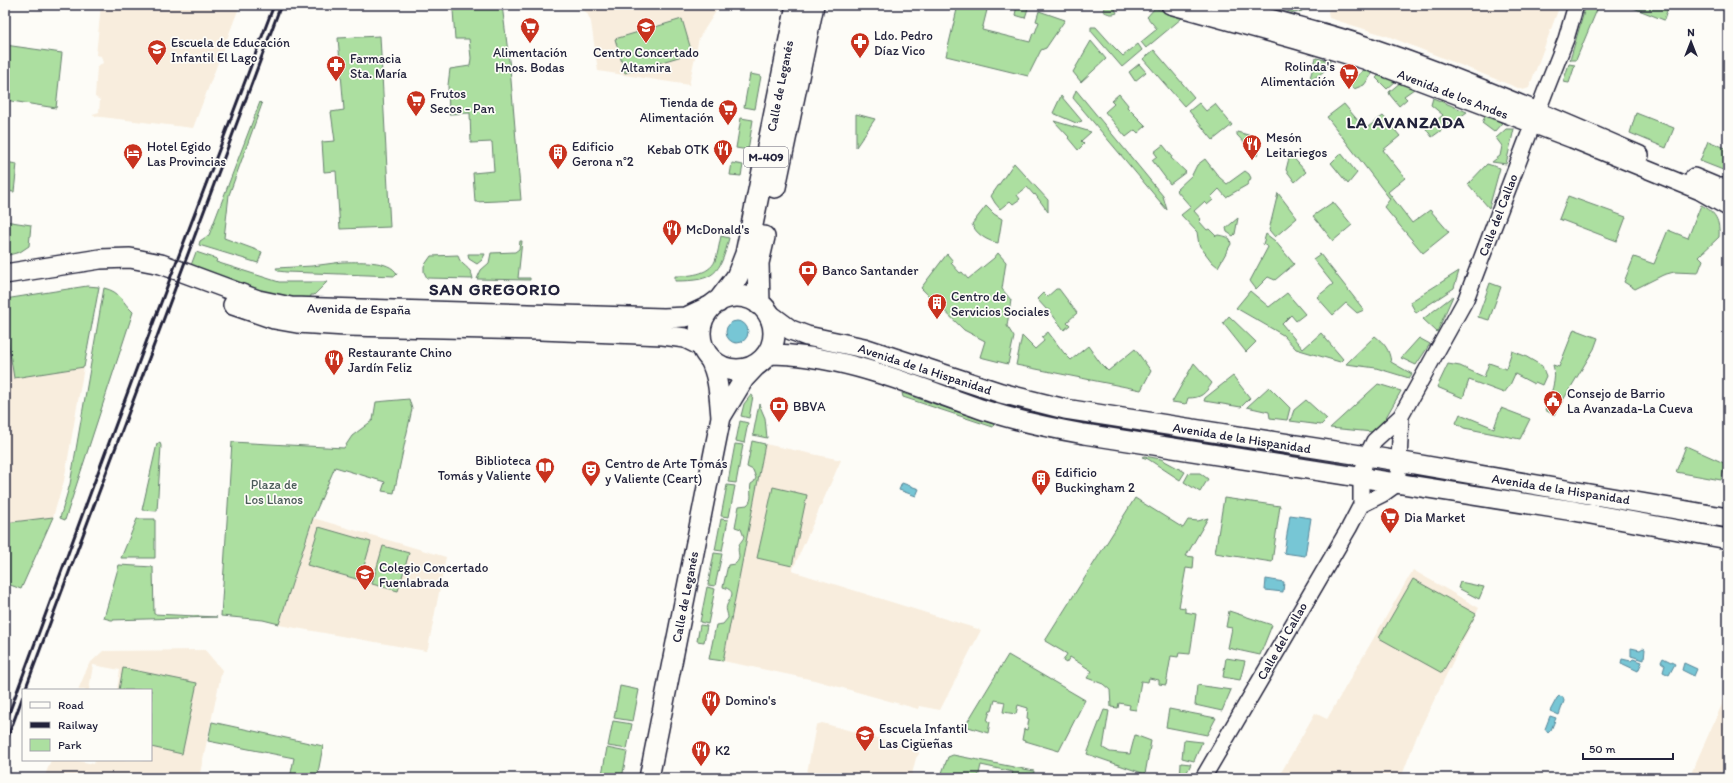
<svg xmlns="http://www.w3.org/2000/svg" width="1733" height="783" font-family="Itim,sans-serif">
<rect width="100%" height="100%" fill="#fdfcf7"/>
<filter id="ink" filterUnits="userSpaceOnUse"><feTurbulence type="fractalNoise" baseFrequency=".025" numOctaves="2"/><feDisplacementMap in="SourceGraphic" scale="8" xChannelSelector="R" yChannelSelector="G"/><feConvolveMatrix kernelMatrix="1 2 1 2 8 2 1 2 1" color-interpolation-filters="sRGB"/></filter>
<g filter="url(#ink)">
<path fill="#f8eddd" d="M101,5h139l-47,123 -100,-12v-2l6,-2 1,-12 -5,-3 2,-31 6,-3 -2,-7 -5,-1z
M576,5h144l-21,33 -10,47 -91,-14 -7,-49 -4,-9z
M1330,5h230l-31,83 -6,2 -133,-53 -61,-19 -1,-6z
M5,322l9,56 70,-11 -20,114 -11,36 -48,6z
M765,444l76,16 -49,111 189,59 -41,80 -21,-4 -1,3 -104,-29 -91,-19z
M313,518l133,39 -18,91 -2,3 -147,-26z
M1413,570l66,38 -61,125 -17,45h-123l37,-65 12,6z
M205,650l17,20 -23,108h-115l-17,-3 -1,3h-22l7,-18h23l20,4 1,-4h56v-13l31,7 15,-71 -73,-15 -5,22h-2l3,-20 -27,-5 -4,25h-11l11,-26 14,-13z
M1728,691v87h-39z
M822,723l96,26 1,5 -3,4 -5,20h-105l10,-53z"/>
<path fill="#acdfa0" stroke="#67806e" d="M467,5h35l8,63 11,132 -46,2 -2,-29 21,-2 -2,-29 -21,1 -1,-30 -21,1 -1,-29 2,-16 20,-3 1,-8 -2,-19h-14l-2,-29 14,-1z
M958,5h12l17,5 -5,20 48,12 3,-9h2l4,-11 -3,-1 3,-10 26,9 -19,28 -5,2 -13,26 -82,-20z
M1017,5h12l-4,13 -10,-3z
M1105,5h14l-4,4 2,4c-5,2 -9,1 -14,-2z
M1267,5h36l-1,6 -8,2z
M1586,5h13l-23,55h-6z
M1626,5h43l-5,15z
M1155,8l27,10 -36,30 -5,-6 16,-13 -10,-12z
M682,19l10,34 -67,20 -10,-34z
M1091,27h5l17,19 10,10 15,-12 4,6 -20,17 -31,-36z
M380,36l10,191 -50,2 -4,-58 -12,1 -2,-30 13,-1 -4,-29 13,-2 -6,-72z
M1091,41l15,18 -25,23 -8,-10z
M5,45l57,8 -6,55 -51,-8z
M1154,50l40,47 -10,9 -41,-47z
M1316,58l14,3c-2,10 -13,15 -21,20z
M1139,64l7,8 -11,9 -6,-9z
M1569,64l6,1 -6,18 -6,-1z
M1365,69l7,5 -8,11 -10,4 -5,-6z
M750,74l11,2 -6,33 -11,-2z
M1379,75l17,6 -9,8 -11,-11z
M1401,82l13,7 -10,7 3,3 -8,7 -9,-11 -1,-3z
M1076,90l87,106 4,14 -94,-112z
M1119,94l9,11 -1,2 19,19 -8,7 -3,-3 -9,7 -21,-25 9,-8 -3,-3z
M1061,96l21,25 -6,2 -23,-10z
M1433,98l34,14 -35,25 -6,-8 17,-14 -12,-10z
M260,102l2,2 -33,91 -5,43 38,14 -4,11 -59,-18 1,-4 9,-6z
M1199,103l7,8 9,-7 17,21 -19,15 -24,-29z
M1344,104l21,25 18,-13 17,20 -17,14 22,28 -17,14 24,31 18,-13 19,22 -26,21 -39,-46 6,-8 -63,-82z
M1636,113l38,15 -8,20 -36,-15z
M856,114l19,5 -19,28z
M1486,114l16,9 -8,9 -12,-9z
M741,118l12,2 -5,30 -12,-2z
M1054,121l37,11 -10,9 3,3 -6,6 -10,-12 1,-1z
M1506,129h8l-8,35 -14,-2 8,-6 2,-10 -6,-8z
M1237,132l15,4 9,6 -4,14 -20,-21z
M1708,141l20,8v23l-28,-11z
M1163,145l9,11 -1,2 15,14 -16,12 -18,-24 5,-4 -3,-4z
M1341,153l16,20 -9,11 -17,-21z
M1290,154l16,18 -11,10 -9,-12z
M1205,159l14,18 8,7 18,-13 4,3 2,4 -4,7 -21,12 -7,-8 -8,8 2,3 -6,5 -3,-3 -10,9 7,8 -2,2 8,9 2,-1 7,7 2,-1c5,1 9,1 12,4l1,5 -13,23 -6,-5 -13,-17 -2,-13 -16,-17 10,-8 -15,-17 16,-15 5,-10z
M5,162l12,2 -3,28 -9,-1z
M732,163l11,2 -2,11 -11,-1z
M1014,163l34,37v12l-13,-18 -1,1 -7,-8 -10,8 3,4 -7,5 -3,-3 -10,8 -5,-6 -4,-7z
M1487,164l13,4 -11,40 -21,-24z
M1278,193l19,25 -22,19 -6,-7z
M1568,196l58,21 -9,24 -58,-22z
M1333,202l19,23 -19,16 -20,-25z
M1701,205c15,7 19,16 18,32l-20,19 4,4 -5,13 -24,-1 -11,3 -28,14 -11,-7 10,-25 20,7 14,-34 20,8z
M986,206l8,8 8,5 -4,24c-11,-2 -22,-9 -26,-19z
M1238,218l-3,16 -2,2 -6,-4 -1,-4z
M5,221l26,4 -2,21 -9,6 -15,4z
M1266,234l9,7 19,23 -19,16 -7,-3 -12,12 -6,-8 18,-34 -5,-3z
M721,236l8,2c-9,36 -14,43 -54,43v-5c13,0 34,-1 40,-15 3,-7 4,-17 6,-25z
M520,241h2l-4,37h12v2l-53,-1 4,-9 8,-7 2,-10 24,-1 4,-3z
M196,252l21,7 -1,3 63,20h48l-13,13h-3l-1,7 -20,-1 -100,-33z
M998,253l8,9 -4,27 9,11 -4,26 7,11 -6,27 -28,-7 5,-16 -21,-11 -43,-42 26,-34 6,7 -2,2 9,10 2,-1 6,7 26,-21z
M468,254h17l-3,6 -5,4 -8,-5z
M1320,254l44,56 -7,3 -11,-10 -13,12 -16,-18 16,-13 -20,-25z
M458,255c2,12 13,10 15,24l-46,-1 -3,-6v-6l7,-10z
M342,262c14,0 48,-3 55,12l-2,2 -109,-4 -8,-1 -2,-3 36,-2z
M1459,271l-5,17 -38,25 -6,-11z
M1490,283l11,4 -12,33 -11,-3z
M87,286l12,1 -15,80 -70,11 -9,-56v-23z
M104,288c17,4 17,13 29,24l-68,208 -5,-2 10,-34z
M1056,289h3l18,24 -10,9 3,3 -6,5 -16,-21 -1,1 -10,-11 6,-6 4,4z
M1250,291l19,16 18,-14 18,21 -9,7 -5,-6 -9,9 21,25 18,-16 22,26 -3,3 -44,-13 -13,-14 -47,-27z
M1453,296l-16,36 -14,-13z
M1229,316l27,26 -10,10 -23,-29z
M1574,329l24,9 -4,11 -40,66 -9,-5c5,-15 13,-30 8,-45l6,2z
M1048,332l16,21 7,7 17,-14 13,18 7,7 27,-22 16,22 -10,19 -125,-25 6,-29 13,13 9,-8 -2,-4z
M1375,336c10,8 14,13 16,26l21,12 -3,4 -33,-10 -30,-4z
M1419,338l11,6 -14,21 -15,-7z
M1512,351l13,5 17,10 4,10 -4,9 -7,-3 -1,2 -19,-10 -5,11 -6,8 -35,-13 -6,18 -26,-11 11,-23 12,2 24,11 5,-14 17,6z
M1194,363l18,20c-7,11 -11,15 -24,15l-2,6 -14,-2z
M1233,376l17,22 -9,9 -37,-6 1,-3z
M1378,384l23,7 -20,35 -8,6 -43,-4z
M1269,387l21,21 -3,12 -17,-2 -1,-6 -22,-5z
M902,393l92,31 -1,3 -90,-30z
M751,395l2,1 -4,22 -8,-2 3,-12z
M409,399l3,10 -18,84 -12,-2 3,-9 -50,-15 -22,51 -34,106 -16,-4 -42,-4 11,-174 112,6 8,-12 21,-16 3,-18z
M1306,400l21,19 -6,6 -31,-4 4,-11z
M759,404l6,14 2,20 -14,-3z
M1501,408l29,11 -10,20 -56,-11 -8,-5 4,-9 34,14z
M740,421l8,2 -4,20 -8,-2z
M752,441l13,3 -42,217 -14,-2 7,-34 7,-1 5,-6c0,-5 -3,-8 -1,-13 3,-7 11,-14 -4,-18l5,-22 7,-1c8,-7 1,-11 4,-19 1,-3 4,-5 5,-8l-3,-8 -6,-2 4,-21 8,-1c7,-6 2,-13 4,-21l3,-2 2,-4 -3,-8 -6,-3z
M160,442l1,4 -4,65 -15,-1 15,-66z
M735,444l8,1 -7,38 -8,-1z
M1686,446l40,18 -5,16 -45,-8z
M1144,456l17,3 24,13 -5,8 -32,-21 -6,-2z
M1189,473h11l8,6 -8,13 -16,-10z
M727,485l8,1 -6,31 -8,-1z
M773,487l34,8 -15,71 -35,-8z
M1135,498l48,30 5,-8 10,1 10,-3 -22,38 8,1 -1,12 -7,-1 -7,39 6,1v4l11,2 -6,40 -11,-1 -1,4 -7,-1 -5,29 -7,-1v-4l-10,-2 -1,4 -7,-1 -5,29 -7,-1 1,-4 -11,-2 -1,5 -7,-1 -1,-17 -7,-6 -16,-6 5,-7 -22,-14 -4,6 -3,-2 4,-7 -22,-13z
M1224,498l56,8 -8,56 -57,-9z
M53,517l-32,72 -16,-6v-60z
M137,519h18v39h-34z
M721,519l7,1 -6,31 -7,-1z
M319,527l52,15 -11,38 -53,-15z
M383,546l26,7 -11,38 -26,-7z
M714,553l8,1 -7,32 -7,-1z
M119,565l34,2 1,47 63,3 -106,3 -7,-2z
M1413,579l63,35 -34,59 -63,-35z
M1460,582l24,5 -5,12 -21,-11z
M707,587l8,2 -7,35 -8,-2z
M1229,611l43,14 -12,30 -32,-7 4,-20 -6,-1z
M700,625l7,1 -3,16 -7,-1z
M1008,655l77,45 -26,51 -37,-11 2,-11 3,1 2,-11 -2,-1 1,-10 -10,-3 -2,9 -13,-2 2,-10 -10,-2 -3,11h-2l-3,10 3,1 -2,11 -23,-7z
M1226,658l19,3 -5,19 -17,-3z
M123,668l74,15 -15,71 -31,-7v-57h-32z
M1197,685l34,5 -9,21 -27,-6z
M620,686l19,4 -6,31 -19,-3z
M1169,709l47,9 -9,17 -41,-8z
M1104,710l5,1 -6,37 7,4 20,2 5,-19 16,6 -6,33 -58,-20z
M613,721l19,3 -5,25 -19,-3z
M212,722l111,24 -6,32h-27l4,-20 -86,-17z
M1184,740l18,2 -8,19 -12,-3z
M607,748l20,4 -5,26 -20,-4z
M953,755l81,16 -1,7h-22l2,-6 -32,-7 -3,13h-38l8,-21z
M1181,763l10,1 -7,14h-4z"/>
<path fill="#77c6d5" stroke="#558497" d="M726 332a11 11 0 1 1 22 0a11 11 0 1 1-22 0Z
M902,483l17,6 -3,7 -17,-6z
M1290,515l21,3 -6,38 -21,-3z
M1266,579l18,3 -1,10 -18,-2z
M1631,648l9,2 3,-2 2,1 -1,11 -13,-4z
M1663,658l12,6 -6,11 -6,-3 2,-7 -4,-3z
M1622,659l9,2 2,-2 9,3 -4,9 -17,-8z
M1684,663l13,6 -3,7 -12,-6z
M1559,696l4,1 1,4 -5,14 -9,-4 7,-13z
M1550,716l6,2 -5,12 -3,3 -3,-4z"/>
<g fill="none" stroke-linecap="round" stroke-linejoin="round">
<defs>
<path id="tertiary" d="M1361,505l22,-11 14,-10 2,-22 2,-46
M1203,778l146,-250 12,-23v-26l5,-22 8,-16 27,-25 65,-117 79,-207 21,-53 10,-34"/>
<path id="secondary" d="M1170,5l126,35 68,20 208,79 128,52 28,16
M1219,5c51,13 102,25 152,42 91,31 180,69 269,108
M1694,177l24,10h10"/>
<path id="primary" d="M5,274l95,-15 30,-1 31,6 97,36 33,7 373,11 22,-1 32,-15
M233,305l41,14 23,4 49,3 194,4 123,5 22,3 18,9
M768,313l23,17 16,6 57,12 137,45 64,16 321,50 342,59
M768,354c76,0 148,33 219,57 31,10 64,17 97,23l490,77 154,28
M721,417l23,-38 15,-16
M649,778l72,-361c-2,-21 -2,-40 -12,-59"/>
<path id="trunk" d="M775,187l38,-182
M700 333a37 37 0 1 1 74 0a37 37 0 1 1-74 0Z
M718,302l19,-25 9,-23 51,-249
M759,304l-1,-41 6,-26"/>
</defs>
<use href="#tertiary" stroke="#22223b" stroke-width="18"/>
<use href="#secondary" stroke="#22223b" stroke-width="20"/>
<use href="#primary" stroke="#22223b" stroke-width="22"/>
<use href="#trunk" stroke="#22223b" stroke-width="24"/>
<use href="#tertiary" stroke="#fdfcf7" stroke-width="15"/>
<use href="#secondary" stroke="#fdfcf7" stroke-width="17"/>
<use href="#primary" stroke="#fdfcf7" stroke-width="19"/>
<use href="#trunk" stroke="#fdfcf7" stroke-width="21"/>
<path stroke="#22223b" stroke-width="3" d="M25,690l256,-685
M5,724l149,-403 120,-316
M5,745l18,-49"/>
</g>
</g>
<defs>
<symbol id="supermarket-pin" viewBox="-11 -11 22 30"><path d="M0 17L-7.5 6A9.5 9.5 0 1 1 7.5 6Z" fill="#c8321e" stroke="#fdfcf7"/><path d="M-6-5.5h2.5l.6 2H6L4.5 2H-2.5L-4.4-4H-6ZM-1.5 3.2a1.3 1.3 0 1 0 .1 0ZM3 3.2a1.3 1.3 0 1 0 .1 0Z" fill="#fff"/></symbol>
<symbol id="school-pin" viewBox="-11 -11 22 30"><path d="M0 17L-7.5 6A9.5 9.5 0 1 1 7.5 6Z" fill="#c8321e" stroke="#fdfcf7"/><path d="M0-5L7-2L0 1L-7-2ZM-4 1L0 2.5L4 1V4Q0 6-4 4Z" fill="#fff"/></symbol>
<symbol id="pharmacy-pin" viewBox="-11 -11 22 30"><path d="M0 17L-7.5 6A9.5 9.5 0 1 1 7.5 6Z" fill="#c8321e" stroke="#fdfcf7"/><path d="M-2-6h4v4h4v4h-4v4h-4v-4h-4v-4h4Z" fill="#fff"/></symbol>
<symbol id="restaurant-pin" viewBox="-11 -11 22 30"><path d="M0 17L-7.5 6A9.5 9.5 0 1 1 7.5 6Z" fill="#c8321e" stroke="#fdfcf7"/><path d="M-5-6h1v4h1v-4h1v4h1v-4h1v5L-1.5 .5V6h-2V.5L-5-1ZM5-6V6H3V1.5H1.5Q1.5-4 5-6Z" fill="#fff"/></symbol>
<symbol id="hotel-pin" viewBox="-11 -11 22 30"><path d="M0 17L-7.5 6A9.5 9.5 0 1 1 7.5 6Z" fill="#c8321e" stroke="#fdfcf7"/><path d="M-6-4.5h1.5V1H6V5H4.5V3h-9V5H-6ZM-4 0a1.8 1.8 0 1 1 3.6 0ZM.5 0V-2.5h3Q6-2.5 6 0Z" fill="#fff"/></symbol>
<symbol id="building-pin" viewBox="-11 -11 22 30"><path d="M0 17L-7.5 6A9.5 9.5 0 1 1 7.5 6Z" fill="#c8321e" stroke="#fdfcf7"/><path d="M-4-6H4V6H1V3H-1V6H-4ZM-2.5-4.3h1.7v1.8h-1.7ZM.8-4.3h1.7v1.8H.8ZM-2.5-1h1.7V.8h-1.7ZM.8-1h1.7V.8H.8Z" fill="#fff"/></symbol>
<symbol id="bank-pin" viewBox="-11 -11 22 30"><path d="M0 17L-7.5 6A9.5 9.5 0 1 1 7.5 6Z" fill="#c8321e" stroke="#fdfcf7"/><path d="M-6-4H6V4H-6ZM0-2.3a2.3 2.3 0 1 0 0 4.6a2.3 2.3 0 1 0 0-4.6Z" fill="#fff"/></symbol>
<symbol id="civic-pin" viewBox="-11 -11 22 30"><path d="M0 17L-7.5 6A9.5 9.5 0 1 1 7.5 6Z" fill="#c8321e" stroke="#fdfcf7"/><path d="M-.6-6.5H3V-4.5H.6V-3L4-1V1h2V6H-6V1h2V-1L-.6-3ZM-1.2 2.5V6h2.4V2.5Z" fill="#fff"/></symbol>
<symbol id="library-pin" viewBox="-11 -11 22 30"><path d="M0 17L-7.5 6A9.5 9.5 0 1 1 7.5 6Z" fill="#c8321e" stroke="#fdfcf7"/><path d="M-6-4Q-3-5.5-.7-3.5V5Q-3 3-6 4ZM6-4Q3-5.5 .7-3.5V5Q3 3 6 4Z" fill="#fff"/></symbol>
<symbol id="theatre-pin" viewBox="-11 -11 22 30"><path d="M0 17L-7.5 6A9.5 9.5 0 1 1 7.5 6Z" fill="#c8321e" stroke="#fdfcf7"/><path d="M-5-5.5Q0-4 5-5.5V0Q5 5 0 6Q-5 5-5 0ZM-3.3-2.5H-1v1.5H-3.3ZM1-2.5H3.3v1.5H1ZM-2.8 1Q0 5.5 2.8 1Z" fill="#fff"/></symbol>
</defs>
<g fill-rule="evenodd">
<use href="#supermarket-pin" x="519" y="16" width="22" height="30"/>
<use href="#school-pin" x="635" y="16" width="22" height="30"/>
<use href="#pharmacy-pin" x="849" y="31" width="22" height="30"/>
<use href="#school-pin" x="146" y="38" width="22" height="30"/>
<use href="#pharmacy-pin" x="325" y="54" width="22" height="30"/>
<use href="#supermarket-pin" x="1338" y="62" width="22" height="30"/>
<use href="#supermarket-pin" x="405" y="89" width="22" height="30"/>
<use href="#supermarket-pin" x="717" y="98" width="22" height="30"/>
<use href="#restaurant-pin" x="1241" y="133" width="22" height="30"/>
<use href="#restaurant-pin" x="712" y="138" width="22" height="30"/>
<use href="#hotel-pin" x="122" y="142" width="22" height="30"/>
<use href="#building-pin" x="547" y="142" width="22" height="30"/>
<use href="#restaurant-pin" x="661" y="218" width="22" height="30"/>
<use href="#bank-pin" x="797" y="259" width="22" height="30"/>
<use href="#building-pin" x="926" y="292" width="22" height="30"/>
<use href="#restaurant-pin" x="323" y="348" width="22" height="30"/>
<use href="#civic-pin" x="1542" y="389" width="22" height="30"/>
<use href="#bank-pin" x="768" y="395" width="22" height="30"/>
<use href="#library-pin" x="534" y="456" width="22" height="30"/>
<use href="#theatre-pin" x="580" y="459" width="22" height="30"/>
<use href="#building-pin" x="1030" y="468" width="22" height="30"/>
<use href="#supermarket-pin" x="1379" y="506" width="22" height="30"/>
<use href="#school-pin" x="354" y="563" width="22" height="30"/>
<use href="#restaurant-pin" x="700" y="689" width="22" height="30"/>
<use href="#school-pin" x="854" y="724" width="22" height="30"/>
<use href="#restaurant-pin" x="690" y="739" width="22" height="30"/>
</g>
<g text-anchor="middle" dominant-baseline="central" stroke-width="3.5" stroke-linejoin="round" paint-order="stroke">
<rect fill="#fdfcf7" stroke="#646373" stroke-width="1" x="744" y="147" width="44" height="20" rx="3"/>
<g font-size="12" font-weight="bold" fill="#22223b">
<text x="766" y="157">M-409</text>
</g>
<g font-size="13" fill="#22223b" stroke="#fdfcf7" text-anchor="start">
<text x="874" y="35">Ldo. Pedro<tspan x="874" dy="15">Díaz Vico</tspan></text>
<text x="171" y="42">Escuela de Educación<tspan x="171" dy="15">Infantil El Lago</tspan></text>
<text x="530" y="52" text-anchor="middle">Alimentación<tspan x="530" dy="15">Hnos. Bodas</tspan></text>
<text x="646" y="52" text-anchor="middle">Centro Concertado<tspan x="646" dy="15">Altamira</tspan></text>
<text x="350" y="58">Farmacia<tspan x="350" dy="15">Sta. María</tspan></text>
<text x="1335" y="66" text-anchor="end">Rolinda's<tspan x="1335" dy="15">Alimentación</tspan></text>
<text x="430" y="93">Frutos<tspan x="430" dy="15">Secos - Pan</tspan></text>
<text x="714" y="102" text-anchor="end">Tienda de<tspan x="714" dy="15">Alimentación</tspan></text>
<text x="1266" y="137">Mesón<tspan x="1266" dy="15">Leitariegos</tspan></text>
<text x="147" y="146">Hotel Egido<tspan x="147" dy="15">Las Provincias</tspan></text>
<text x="572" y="146">Edificio<tspan x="572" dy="15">Gerona n°2</tspan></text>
<text x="709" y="149" text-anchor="end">Kebab OTK</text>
<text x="686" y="229">McDonald's</text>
<text x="822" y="270">Banco Santander</text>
<text x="951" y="296">Centro de<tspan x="951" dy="15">Servicios Sociales</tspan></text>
<text x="348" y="352">Restaurante Chino<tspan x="348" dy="15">Jardín Feliz</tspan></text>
<text x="1567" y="393">Consejo de Barrio<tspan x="1567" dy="15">La Avanzada-La Cueva</tspan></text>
<text x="793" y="406">BBVA</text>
<text x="531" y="460" text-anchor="end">Biblioteca<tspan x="531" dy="15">Tomás y Valiente</tspan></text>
<text x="605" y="463">Centro de Arte Tomás<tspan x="605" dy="15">y Valiente (Ceart)</tspan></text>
<text x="1055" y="472">Edificio<tspan x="1055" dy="15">Buckingham 2</tspan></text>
<text x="1404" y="517">Dia Market</text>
<text x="379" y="567">Colegio Concertado<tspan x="379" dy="15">Fuenlabrada</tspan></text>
<text x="725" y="700">Domino's</text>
<text x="879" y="728">Escuela Infantil<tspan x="879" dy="15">Las Cigüeñas</tspan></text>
<text x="715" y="750">K2</text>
</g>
<g font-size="13" fill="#22223b" stroke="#fdfcf7">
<text transform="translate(780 86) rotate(-79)">Calle de Leganés</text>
<text transform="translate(1453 94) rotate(21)">Avenida de los Andes</text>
<text transform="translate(1498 215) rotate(-69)">Calle del Callao</text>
<text transform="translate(359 309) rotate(1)">Avenida de España</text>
<text transform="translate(925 369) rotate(18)">Avenida de la Hispanidad</text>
<text transform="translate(1242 438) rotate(9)">Avenida de la Hispanidad</text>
<text transform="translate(1561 489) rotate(9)">Avenida de la Hispanidad</text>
<text transform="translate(685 597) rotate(-79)">Calle de Leganés</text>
<text transform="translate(1282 641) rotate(-60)">Calle del Callao</text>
</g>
<g font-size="13" fill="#4b5b59" stroke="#fdfcf7">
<text x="274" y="484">Plaza de<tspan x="274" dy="15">Los Llanos</tspan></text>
</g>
<g font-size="17" font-weight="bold" letter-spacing="1" fill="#22223b" stroke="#fdfcf7">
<text x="1406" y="122">LA AVANZADA</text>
<text x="495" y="289">SAN GREGORIO</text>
</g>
</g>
<rect width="1733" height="783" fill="none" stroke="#fdfcf7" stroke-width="20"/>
<rect x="10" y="10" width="1713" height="763" fill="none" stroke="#22223b" stroke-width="1.5" filter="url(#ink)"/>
<rect x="22" y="689" width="130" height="72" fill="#fdfcf7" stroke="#a5a5ac"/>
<rect x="30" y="702" width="20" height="6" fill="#fdfcf7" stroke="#a5a5ac"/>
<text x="58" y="709" font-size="12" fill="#22223b">Road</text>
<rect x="30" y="722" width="20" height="6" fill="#22223b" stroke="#a5a5ac"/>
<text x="58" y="729" font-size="12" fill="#22223b">Railway</text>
<rect x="30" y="739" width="20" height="12" fill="#acdfa0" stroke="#a5a5ac"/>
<text x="58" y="749" font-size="12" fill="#22223b">Park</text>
<g transform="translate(1691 42)" stroke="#fdfcf7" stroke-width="3" paint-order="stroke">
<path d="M0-3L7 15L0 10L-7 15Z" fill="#22223b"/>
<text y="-6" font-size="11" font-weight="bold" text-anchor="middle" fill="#22223b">N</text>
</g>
<path d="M1583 753v6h90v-6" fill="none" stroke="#22223b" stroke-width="2"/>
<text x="1589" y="753" font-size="12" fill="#22223b" stroke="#fdfcf7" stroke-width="3" paint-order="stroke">50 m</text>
</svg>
